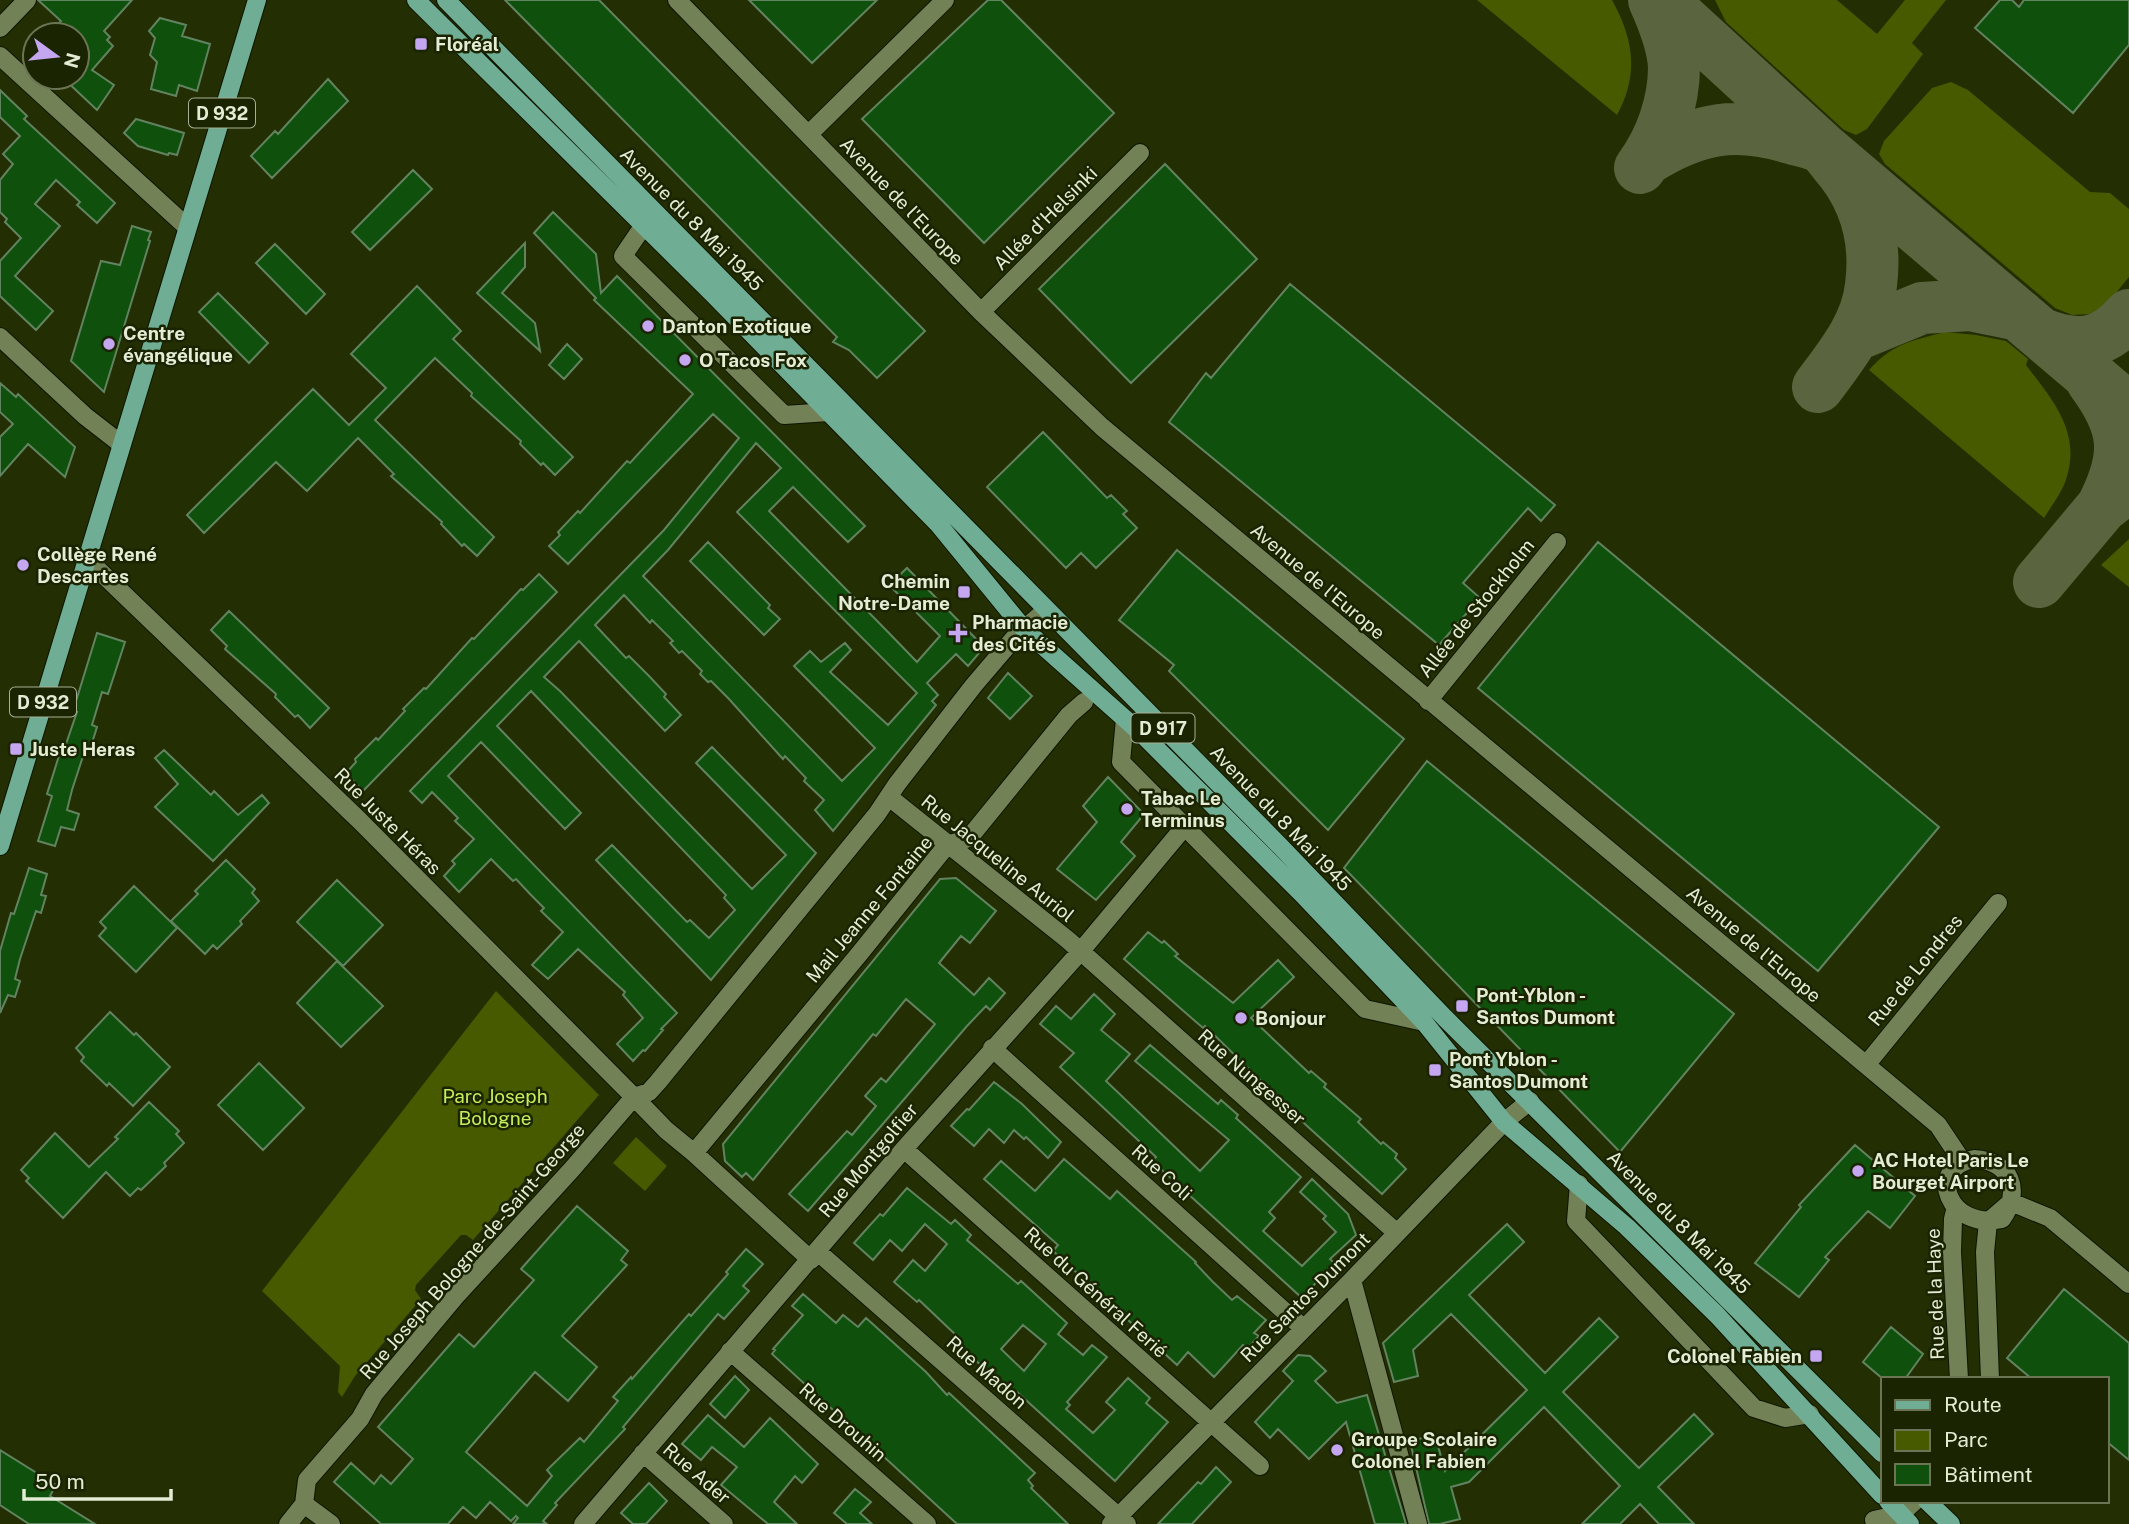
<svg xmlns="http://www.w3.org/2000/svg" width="2129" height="1524" font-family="'Public Sans',sans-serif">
<rect width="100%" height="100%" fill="#232e03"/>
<path fill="#475a00" d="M1477,0h135c22,40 27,74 5,115z
M1715,0h122l40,34 28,-34h41l-34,43 11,11 -56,75 -11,6 -12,-5 -118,-108z
M1951,82l17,8 122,102 20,1 19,16v68l-22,27 -17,10 -18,1 -17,-7 -170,-144 -6,-10 5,-13 48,-53z
M1945,332l31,3 30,6 22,18 -2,6c28,37 58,70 38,120 -5,11 -13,22 -20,33l-175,-148c24,-27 43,-29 76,-38z
M2129,539v48l-28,-22z
M496,991l103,104 -126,145 -7,-5h-5l-45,50 -1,5 6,9 -66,77 -13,21 -4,-5 2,-26 -78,-75z
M636,1137l31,29 -22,25 -32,-28z"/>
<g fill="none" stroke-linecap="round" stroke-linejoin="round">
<path stroke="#5a643e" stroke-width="52" d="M1661,0l160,147 308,262
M1647,159c52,-32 89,-38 147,-20 8,2 18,4 26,8 5,3 10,10 14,15 31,35 43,76 37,123 -4,40 -30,71 -53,102
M1640,168c21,-28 34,-66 34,-101 -1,-22 -11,-47 -20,-67
M2042,334c36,14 61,11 87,-19
M1856,335l66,-27 48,-3 49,10
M2092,381c35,47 36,75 10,126
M2039,582l63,-75 27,-21"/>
</g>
<path fill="#0e500c" stroke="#628360" stroke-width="2" fill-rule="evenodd" d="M38,0h94l-28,31 6,6 -3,3 6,6 -21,24 22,15 -17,25 -35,-33h15v-42h-29l13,-14z
M505,0h94l326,331 -48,47 -28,-28 -16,-8 4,-5z
M749,0h128l-65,63z
M988,0h13l113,113 -130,130 -122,-124z
M2000,0h12l7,7 5,-7h105v45l-56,68 -98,-85z
M160,18l26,7 -4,11 28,8 -13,47 -18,-6 -3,11 -25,-7 6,-27 -7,-7 5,-17 -6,-7z
M328,79l20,22 -76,77 -21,-22 24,-25 3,3z
M0,90l27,26 -3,3 91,84 -18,20 -20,-18 3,-3 -24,-22 -21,24 25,22 -45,50 38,35 -17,19 -36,-34v-35l21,-23 -16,-16 2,-3 -7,-7v-32l13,-16 -10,-10 17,-18 -20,-19z
M136,119l48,14 -7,22 -8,-2 -1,2 -30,-9 -14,-13z
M1165,164l92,95 -126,124 -92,-94z
M413,170l19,19 -62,61 -18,-18z
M553,212l43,42 5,39 16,-17 248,250 -17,16 -55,-55 -24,24 118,120 30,31 23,-26 -51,-51 18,-17 73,75v9l-12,14 -12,-12 -29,29 11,12 -6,6 4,4 -103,126 -18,-21 9,-10 -20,-19 2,-3 -21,-22 -2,3 -54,-60 -18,-18 -3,1 -8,-8 2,-3 -20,-20 -3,2 -9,-10 3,-2 -21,-21 -2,3 -26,-28 -29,30 31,33 3,-2 20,20 17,18 -2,3 17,18 -16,16 -86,-90 -35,36 16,14 192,198 34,-34 -90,-92 16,-16 104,106 -105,127 -115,-120 16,-15 75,77 3,-2 19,18 26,-28 -11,-12 2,-3 -195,-204 -34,35 84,87 -16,16 -84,-87 -33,34 229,237 -16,16 2,1 -18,21 -2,-1 -10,11 -16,-17 26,-26 -20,-23 2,-3 -47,-43 -30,30 -16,-14 31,-33 -22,-21 3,-3 -13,-13 -15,-16 -3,2 -22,-22 -32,33 -15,-16 11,-12 -3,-3 22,-22 -19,-18 3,-3 -26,-26 -10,11 -12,-12 254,-261 75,-92 -26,-24 -145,150 -19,-18 11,-11 -2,-3 20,-21 2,2 47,-52 3,2 63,-69 -99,-94 2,-2 -62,-65zM756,443l25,25 -44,44 180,181 -29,32 -58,-53 21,-22 -6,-7 -24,19 -11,-11 -16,15 81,82 -33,33 -199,-205 25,-26z
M132,226l19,6 -3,8 2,1 -46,151 -33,-31 30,-100 19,4z
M525,243v24l-23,26 33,30 5,28 -63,-58z
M275,244l50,50 -19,20 -50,-51z
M1290,284l265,221 -14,16 -13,-13 -65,75 17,15 -41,47 -270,-223 37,-49 5,5z
M417,286l44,45 -8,8 120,118 -18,18 -12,-12 -2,2 -21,-21 1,-3 -50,-45 1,-3 -37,-35 -60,62 119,117 -17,19 -13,-12 -2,2 -21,-22 1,-2 -51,-46 3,-2 -36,-36 -51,53 -31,-29 -72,71 -17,-18 126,-126 36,36 37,-37 -35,-34z
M218,293l50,50 -19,20 -50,-51z
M567,344l15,15 -18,20 -15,-14z
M0,383l16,14 2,-3 57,53 -10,30 -37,-33 -28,32v-39l13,-13 -13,-12z
M1043,432l64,66 4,-3 16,16 -4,3 14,14 -41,40 -15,-15 -15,15 -79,-81z
M708,542l62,63 -2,3 12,11 -16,16 -74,-74z
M1598,542l341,285 -121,144 -340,-283z
M1177,550l227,189 -76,91 -159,-159 5,-6 -55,-45z
M539,574l18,18 -194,199 -17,-18 10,-11 -1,-3 21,-21 2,2 27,-29 -2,-2 21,-21 2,1 46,-51 2,1 47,-50 2,1z
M229,611l100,97 -19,20 -12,-13 -3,2 -20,-20 1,-3 -51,-45 2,-3 -16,-16z
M97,633l28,9 -17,52 -6,-2 -10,33 5,2 -7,22 -4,-2 -14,43 -5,20 12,4 -5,16 -13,-3 -6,19 -17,-5 14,-45 -5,-2 16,-51 3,1 11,-32 -4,-1z
M1008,673l24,23 -22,23 -22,-21z
M164,750l47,45 3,-4 24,24 24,-20 7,8 -56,58 -58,-54 23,-23 -23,-26z
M1427,761l307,253 -114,138 -276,-284z
M1108,777l33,34 -1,8 -19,23 14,14 -39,44 -39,-31 40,-47 -14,-16z
M226,860l29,29 -3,4 7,8 -19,20 2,3 -25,25 -4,-4 -8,9 -34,-33 27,-27 -3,-3z
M29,868l18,6 -6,21 5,1 -5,17 -5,-2 -16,48 -5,20 5,2 -5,16 -7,-2 -8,18v-62l11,-38 3,1z
M956,878l40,33 -26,32 -9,-7 -22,27 35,32 15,-17 16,15 -15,17 -4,-4 -19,20 -159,185 -19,-17 58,-63 5,4 24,-29 -11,-10 16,-18 5,4 49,-58 -29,-25 -30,37 -3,-2 -120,146 -7,-7 -4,4 -17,-16 -2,-17 217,-265z
M337,880l46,45 -40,41 -46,-44z
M134,886l43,42 -41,44 -37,-36 7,-8 -6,-6z
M1148,932l14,11 2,-2 14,13 -3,2 58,47 45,-43 16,17 -43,41 58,55 2,-2 15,13 -2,3 37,32 -3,3 23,22 2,-2 14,12 -2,4 11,11 -24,25 -76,-69 -101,-99 -2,2 -79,-69z
M337,961l46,45 -42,41 -44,-44z
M1094,994l21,20 -14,16 29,24 -24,27 94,90 29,-31 -94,-79 15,-16 68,59 3,-4 17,15 -2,3 65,59 -32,35 6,6 -12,13 39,35 34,-34 -13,-13 3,-3 -26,-24 12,-13 36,35 8,21 -26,24 4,4 -32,35 -150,-137 4,-4 -96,-90 14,-14 -34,-29 16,-18 15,13z
M110,1012l24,23 2,-2 34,34 -37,39 -24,-23 -2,3 -26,-25 3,-4 -8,-9z
M259,1063l45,45 -41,42 -45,-45z
M994,1082l28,22 39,38 -13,16 -22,-21 -2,2 -10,-9 -10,13 -15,-14 -15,17 -23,-20 16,-17 2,1z
M149,1102l30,29 -3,3 8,9 -20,20 2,3 -25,24 -3,-2 -8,8 -24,-24 -43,46 -37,-37 3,-3 -8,-8 34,-37 34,34 29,-28 -3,-2z
M1855,1145l60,51 -25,32 -22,-17 -43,46 4,3 -30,37 -44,-34 46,-56 -2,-2z
M1064,1159l46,40 7,-8 79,71 -1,1 17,18 20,19 5,-4 29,24 -12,13 5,3 -12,13 -4,-4 -29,32 -26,-25 -11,13 -124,-114 5,-6 -74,-66 17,-18 34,30z
M907,1188l44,36 4,-4 16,15 -4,5 51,44 3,-3 46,42 -9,11 25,21 9,-10 15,12 -40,45 3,3 -4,4 27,24 22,-23 -9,-8 22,-24 22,20 -4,5 22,19 -53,59 -98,-89 -4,5 -58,-57 3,-3 -39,-37 -2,2 -23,-20 19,-22 12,11 22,-27 -22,-20 -23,27 -12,-11 -17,20 -19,-17 26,-29 3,2zM1023,1325l23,19 -22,27 -23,-22z
M577,1206l51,45 -7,9 6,5 -65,71 35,31 -29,34 -33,-29 -69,80 61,54 25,-30 -5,-6 33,-32 4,4 34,-41 -5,-4 18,-20 1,2 57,-65 2,2 37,-42 -2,-2 20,-23 17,15 -20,22 6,5 -25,28 -6,-5 -95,113 2,2 -70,74 2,2 -14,16 4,3h-34l5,-6 -2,-2 -5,5 -21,-19 -14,16 -13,-11 -15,17h-67l-47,-42 17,-19 23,21 7,-9 10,9 22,-25 -35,-32 81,-93 15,13 60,-67 -13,-11z
M1507,1224l17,18 -55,53 76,78 54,-55 19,19 -55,55 76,76 55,-54 19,20 -55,53 36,37h-35l-19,-20 -20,20h-38l38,-38 -76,-79 -75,75 -18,5 9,32 -20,5h-11l-19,-83 25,-6 10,36 82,-81 -76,-76 -38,36 5,26 -24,6 -11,-39z
M2064,1289l65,54v117l-23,-19v-62h-74l-25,-21z
M803,1294l33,29 7,-8 15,12 8,-9 60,54 21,23 2,-2 86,80 -7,7 5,6 -2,2 37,36h-111l-185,-170 3,-4 -2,-1 30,-34 -11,-9z
M1891,1327l32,27 -18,25h-22l-20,-17z
M1298,1355l12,1 16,15 -11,10 22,22 30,-8 39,129h-31l-29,-102 -37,37 -31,-30 -8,9 -15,-16 38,-41 -10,-10z
M735,1376l14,14 -24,28 -15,-14z
M708,1415l36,32 26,-29 48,46 -16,19 -7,-7 -21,26 23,22h-29l-47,-39 16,-18 -25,-20 -11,13 -19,-16z
M0,1450l56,35 -6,11 45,28h-66l-29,-19z
M1216,1467l15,15 -39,42h-34l40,-42 3,2z
M649,1483l18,18 -21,23h-13l-12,-11z
M855,1489l16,13 -11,11 12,11h-25l-13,-11z"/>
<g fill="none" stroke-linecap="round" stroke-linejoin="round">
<defs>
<path id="minor" d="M677,0l304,312 121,115 836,698 24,36
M0,28l27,-28
M0,56l187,171
M809,134l136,-134
M644,225l-21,31 161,159 45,-3
M981,312l159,-159
M0,337l85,79 36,28
M87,559l272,261 275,277 15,-5 9,-10 219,-268 20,-30 77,-99 41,-48 31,-27
M1428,701l129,-159
M1125,719l-4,43 244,247 59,13
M889,797l179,143 329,293
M992,1048l311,280
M1866,1065l132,-162
M904,1149l356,317
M694,1153l166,-200 87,-108 22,-7 100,-123 15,-13
M1974,1159c37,2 48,31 28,60 -54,12 -77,-51 -28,-60z
M1579,1184l-3,37 178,187 31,10 25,-4
M1956,1207l-3,12 -1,33 7,127
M818,1252l309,272
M1352,1280l66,244
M730,1351l197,173
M1990,1379l-5,-127 3,-30 23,-20 39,16 79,66
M643,1453l81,71
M304,1504l3,-24 53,-61 14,-25 81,-97 118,-129 61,-71 32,33 28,23 117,107
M304,1504l27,20
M1874,1520l27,-6 14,-13
M288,1524l16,-20
M583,1524l321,-375 176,-197 106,-127
M1111,1524l241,-244 152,-158 26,-21"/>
<path id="major" d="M416,0l297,294 226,231 85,104 118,105 163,163 119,125 80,100 123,105 90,88 165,180
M446,0l835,847 164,171 437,435
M0,846l257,-846
M1888,1501l22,23
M1927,1501l24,23"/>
</defs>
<use href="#minor" stroke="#0e1500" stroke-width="20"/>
<use href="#major" stroke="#0e1500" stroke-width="20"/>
<use href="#minor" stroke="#738156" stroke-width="18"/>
<use href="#major" stroke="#6fae94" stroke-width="18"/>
</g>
<g fill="#c5a7f1" stroke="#1a2400" stroke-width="2.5">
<rect x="414" y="37" width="14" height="14" rx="3.5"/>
<circle cx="648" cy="326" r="7"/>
<circle cx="109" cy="344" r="7"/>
<circle cx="685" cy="360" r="7"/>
<circle cx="23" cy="565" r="7"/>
<rect x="957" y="585" width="14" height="14" rx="3.5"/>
<path d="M954.5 622.5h7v7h7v7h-7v7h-7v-7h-7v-7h7z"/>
<rect x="9" y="742" width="14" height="14" rx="3.5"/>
<circle cx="1127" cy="809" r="7"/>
<rect x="1455" y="999" width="14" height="14" rx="3.5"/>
<circle cx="1241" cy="1018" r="7"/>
<rect x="1428" y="1063" width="14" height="14" rx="3.5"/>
<circle cx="1858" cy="1171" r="7"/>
<rect x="1809" y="1349" width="14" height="14" rx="3.5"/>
<circle cx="1337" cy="1450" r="7"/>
</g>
<g text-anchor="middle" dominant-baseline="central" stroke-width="5" stroke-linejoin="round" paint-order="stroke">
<g fill="#1a2400" stroke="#a7b095" stroke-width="2">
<rect x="189" y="98.5" width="66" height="29" rx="5"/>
<rect x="10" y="687.5" width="66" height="29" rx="5"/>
<rect x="1131.5" y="713.5" width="63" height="29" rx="5"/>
</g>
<g font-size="18" font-weight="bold" fill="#e4ecd5">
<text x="222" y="113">D 932</text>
<text x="43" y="702">D 932</text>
<text x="1163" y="728">D 917</text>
</g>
<g font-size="19" font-weight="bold" fill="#e4ecd5" stroke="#1a2400" text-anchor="start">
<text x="435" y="44">Floréal</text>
<text x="662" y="326">Danton Exotique</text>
<text x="123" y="333">Centre<tspan x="123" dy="22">évangélique</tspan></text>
<text x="699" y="360">O Tacos Fox</text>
<text x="37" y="554">Collège René<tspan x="37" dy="22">Descartes</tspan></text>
<text x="950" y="581" text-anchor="end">Chemin<tspan x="950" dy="22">Notre-Dame</tspan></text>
<text x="972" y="622">Pharmacie<tspan x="972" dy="22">des Cités</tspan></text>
<text x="30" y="749">Juste Heras</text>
<text x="1141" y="798">Tabac Le<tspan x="1141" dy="22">Terminus</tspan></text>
<text x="1476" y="995">Pont-Yblon -<tspan x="1476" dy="22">Santos Dumont</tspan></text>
<text x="1255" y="1018">Bonjour</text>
<text x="1449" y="1059">Pont Yblon -<tspan x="1449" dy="22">Santos Dumont</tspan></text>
<text x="1872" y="1160">AC Hotel Paris Le<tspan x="1872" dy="22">Bourget Airport</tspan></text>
<text x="1802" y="1356" text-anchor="end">Colonel Fabien</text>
<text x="1351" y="1439">Groupe Scolaire<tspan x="1351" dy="22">Colonel Fabien</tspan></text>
</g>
<g font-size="19" fill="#e4ecd5" stroke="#1a2400">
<text transform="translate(902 201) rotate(46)">Avenue de l'Europe</text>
<text transform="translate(1045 218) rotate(-45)">Allée d'Helsinki</text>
<text transform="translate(692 219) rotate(45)">Avenue du 8 Mai 1945</text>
<text transform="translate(1318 581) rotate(40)">Avenue de l'Europe</text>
<text transform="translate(1476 608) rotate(-51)">Allée de Stockholm</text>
<text transform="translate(1281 818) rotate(46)">Avenue du 8 Mai 1945</text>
<text transform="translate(388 821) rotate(45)">Rue Juste Héras</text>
<text transform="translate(998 858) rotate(39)">Rue Jacqueline Auriol</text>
<text transform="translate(869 909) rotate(-50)">Mail Jeanne Fontaine</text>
<text transform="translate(1754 944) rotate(40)">Avenue de l'Europe</text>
<text transform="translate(1915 970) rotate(-51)">Rue de Londres</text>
<text transform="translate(1252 1077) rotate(41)">Rue Nungesser</text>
<text transform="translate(868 1160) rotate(-50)">Rue Montgolfier</text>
<text transform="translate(1162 1172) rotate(42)">Rue Coli</text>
<text transform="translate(1679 1222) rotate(45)">Avenue du 8 Mai 1945</text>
<text transform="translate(472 1251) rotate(-49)">Rue Joseph Bologne-de-Saint-George</text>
<text transform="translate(1096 1292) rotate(42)">Rue du Général Ferié</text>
<text transform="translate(1935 1294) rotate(-92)">Rue de la Haye</text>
<text transform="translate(1305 1297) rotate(-45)">Rue Santos Dumont</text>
<text transform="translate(987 1372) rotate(41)">Rue Madon</text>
<text transform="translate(843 1422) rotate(41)">Rue Drouhin</text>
<text transform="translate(697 1473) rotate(41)">Rue Ader</text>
</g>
<g font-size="19" fill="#c6ed5b" stroke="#1a2400">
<text x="495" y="1096">Parc Joseph<tspan x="495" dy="22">Bologne</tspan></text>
</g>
</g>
<rect x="1881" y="1377" width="228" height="126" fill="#1a2400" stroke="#6b7455" stroke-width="2"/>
<rect x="1895" y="1400" width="35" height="10" fill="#6fae94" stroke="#6b7455" stroke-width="2"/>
<text x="1944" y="1412" font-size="21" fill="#e4ecd5">Route</text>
<rect x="1895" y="1430" width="35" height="21" fill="#475a00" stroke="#6b7455" stroke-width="2"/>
<text x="1944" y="1447" font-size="21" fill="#e4ecd5">Parc</text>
<rect x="1895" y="1464" width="35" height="21" fill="#0e500c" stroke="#6b7455" stroke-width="2"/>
<text x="1944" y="1482" font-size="21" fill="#e4ecd5">Bâtiment</text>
<g transform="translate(56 56) rotate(105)"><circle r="33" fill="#1a2400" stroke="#6b7455" stroke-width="2"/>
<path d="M0-5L12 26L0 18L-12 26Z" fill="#c5a7f1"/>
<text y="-10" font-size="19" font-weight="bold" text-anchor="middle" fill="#e4ecd5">N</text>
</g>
<path d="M24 1489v10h147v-10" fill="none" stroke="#e4ecd5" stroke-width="3.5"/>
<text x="35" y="1489" font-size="21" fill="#e4ecd5" stroke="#1a2400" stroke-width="5" paint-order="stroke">50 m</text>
</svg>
